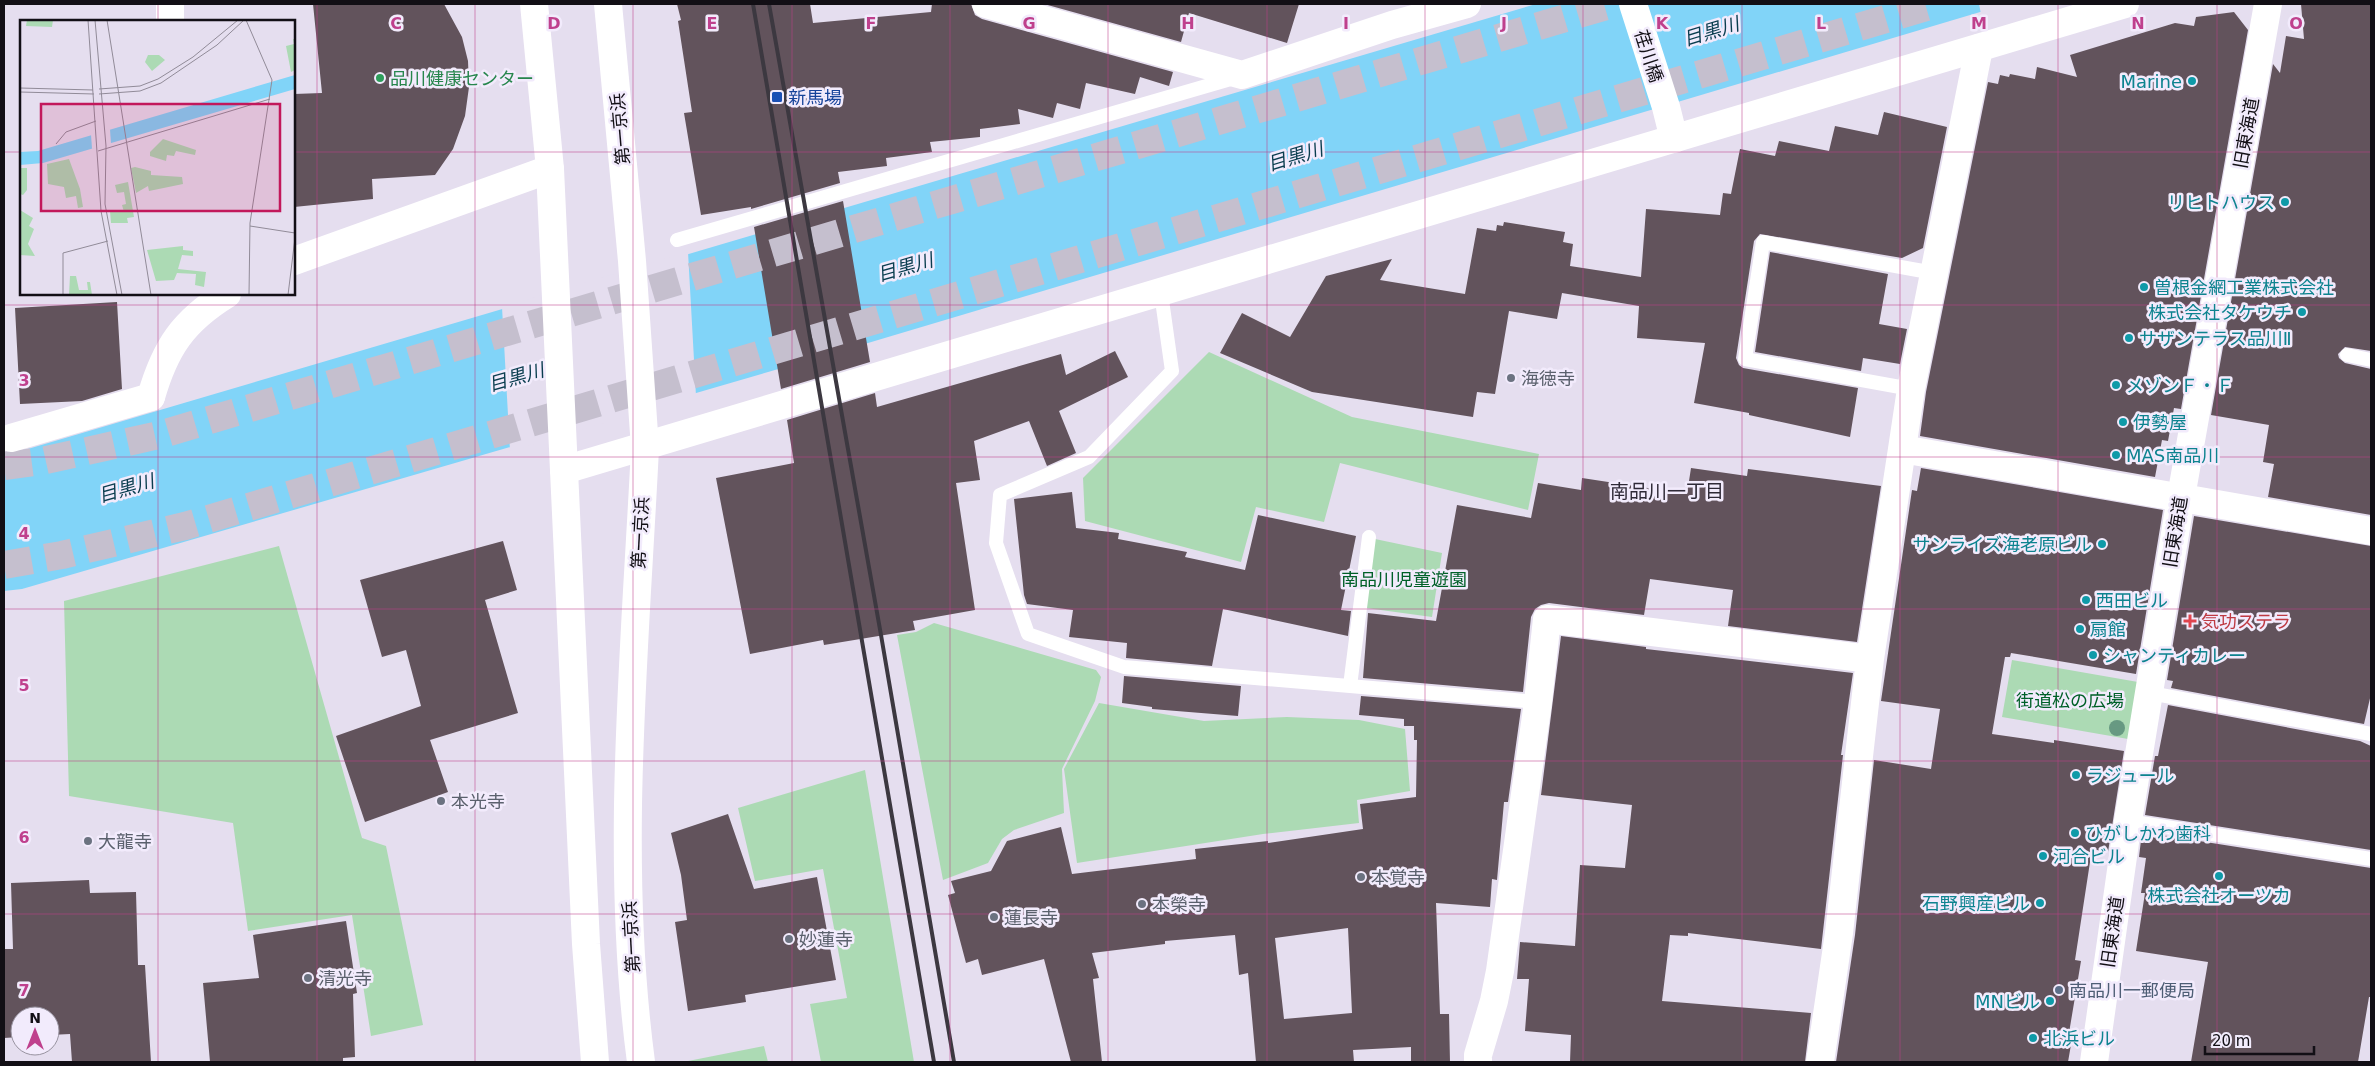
<svg xmlns="http://www.w3.org/2000/svg" width="2375" height="1066" font-family="'DejaVu Sans','Noto Sans JP',sans-serif">
<rect width="100%" height="100%" fill="#e5deef"/>
<path fill="#acdab4" d="M1209,352l143,65 187,37 -11,56 -188,-47 -16,59 -68,-15 -15,55 -156,-41 -2,-43z
M1375,539l67,14 -10,64 -66,-9z
M279,546l83,292 24,8 37,179 -52,11 -19,-121 -104,16 -15,-108 -164,-27 -5,-195z
M934,623l162,47 5,7 -6,24 -33,68 2,44 -50,17 -12,9 -14,24 -45,17 -46,-245 19,-3z
M2012,660l126,22 -10,57 -126,-22z
M1099,703l105,18 83,-4 72,3 46,9 5,62 -53,9 2,23 -96,11 -186,29 -13,-94z
M865,770l49,292h-93l-11,-58 37,-6 -24,-129 -68,12 -17,-73z
M764,1046l4,16h-85z"/>
<path fill="#81d4f8" d="M1536,4h471l-1139,339 -846,246 -18,2v-135z"/>
<path fill="#e5deef" d="M1979,4h26l1,3 -25,7z
M688,252l8,144 -186,55 -8,-144z"/>
<path fill="#62535c" fill-rule="evenodd" d="M313,4h131l18,33 6,24 1,26 -4,29 -12,33 -18,26 -63,4 1,20 -79,8v-113l28,-1z
M677,4h133l3,19 118,-11 1,-8h39l4,11 7,4 191,53 -4,14 -29,-9 -5,17 -49,-11 -6,26 -23,-6 -4,15 -35,-9 2,15 -40,5v8l-50,5 2,10 -46,6 1,8 -49,6 2,11 -89,26v-2l-50,8 -17,-102 8,-1 -14,-91 3,-1z
M1044,4h255l-12,39 -98,-30 -8,29z
M2301,4h70v347l-26,-4 -7,7 1,4 6,5 26,6v146l-103,-18 6,-33 -11,-2 6,-37 -58,-10 62,-351 7,9 6,-37 18,3z
M2234,12l14,18 -67,379 -7,-1 -6,33 -6,-1 -7,37 -235,-41 6,-44 62,-310 10,2 2,-9 9,2 1,-3 25,5 2,-12 40,10 -7,-22 105,-32 19,3 2,-9z
M1884,112l63,15 -24,121 -21,10 -142,-24 -6,7 -18,117 3,7 4,3 115,20 -8,49 -101,-22v-2l-55,-10 11,-60 -68,-5 2,-32 -77,-13 -5,26 -48,-8 -14,83 -18,-2 -4,25 -161,-25 -92,-39 22,-40 48,24 36,-61 66,-17 -12,21 85,14 12,-66 19,3 1,-6 6,1 1,-4 61,10 -2,10 10,2 -3,22 71,11 5,-68 74,6 3,-22 8,1 9,-45 35,7 4,-15 50,10 6,-25 43,9z
M843,201l27,161 -89,27 -27,-162z
M1770,252l118,22 -9,50 28,5 -7,35 -37,-6 -2,13 -106,-19z
M117,302l5,87 -40,12 -62,3 -5,-96z
M1115,351l13,26 -69,34 17,42 -29,13 -18,-45 -55,20 6,39 -24,3 19,127 -62,11 2,9 -91,15 -1,-5 -73,14 -34,-176 78,-15 -7,-43 88,-27 2,14 184,-53 5,21z
M1691,468l56,8 1,-7 133,17 -24,156 -129,-16 5,-36 -83,-11 -6,36 -95,-12 -8,2 -6,4 -4,8 -8,75 -160,-14 5,-65 68,8 21,-116 74,13 7,-35 43,7 1,-12 105,16z
M1921,468l242,42 -27,164 -125,-21 -1,4h-5l-13,77 62,9v-3l70,11 -16,101 -16,-3 -17,111 6,1 -12,72h4l-5,29h-232l19,-127 19,-175 57,9 9,-60 -59,-8 31,-211 5,1z
M1072,492l4,36 43,5 -1,6 69,13 -2,5 60,13 13,-55 98,21 -15,74 10,1 -3,25 -125,-27 -11,57 -86,-8 1,-15 -58,-6 4,-27 -46,-6 -3,-9 -10,-96z
M2194,516l177,30v148l-7,30 -193,-36 2,-7 -6,-1z
M503,541l14,49 -32,10 33,113 -88,27 18,52 -83,30 -29,-86 85,-30 -15,-56 -24,7 -22,-77z
M1561,636l85,11v2l207,24 -12,82h2l-22,194 -133,-16v3l-18,-1 -8,66 149,12 -6,49h-235l1,-27 -46,-4 4,-52h-12l3,-37 55,4 5,-81 45,3 7,-63 -91,-10z
M1124,676l117,10 -3,30 -86,-7v-2l-30,-4z
M1361,696l160,13 -13,93h-4l-7,78 -5,-1 -2,28 -54,-4 4,111h9l1,48h-39v-15l-58,3 1,12h-98l-8,-89 -9,2 -4,-40 -70,6v3l-73,9 7,25 -6,1 9,83h-31l-27,-103 -62,16 -4,-16 -12,4 -18,-68 7,-2 -4,-12 40,-10 16,-30 54,-14 11,47 124,-15 -1,-10 73,-8v2l95,-14 -3,-25 56,-7 1,-57h-3v-14h-10v-7l-45,-4zM1348,928l4,85 -68,6 -9,-81z
M2168,705l192,36 11,5v104l-226,-35 10,-59h3z
M728,814l26,75 63,-12 19,103 -91,15 1,7 -58,9 -13,-89 12,-2 -6,-45 -10,-42z
M2142,832l229,36v129h-2l-11,65h-167l17,-100 -72,-11 9,-58h-4l5,-35 -7,-1z
M89,880l1,13 46,-1 2,73h7l6,97h-79l-2,-28 -20,1v-19h-30v21l-16,1v-89h9l-2,-66z
M346,921l11,72 -4,1 2,63 -12,1v4h-133l-7,-79 56,-5 -6,-43z"/>
<g fill="none" stroke-linecap="round" stroke-linejoin="round">
<path stroke="#c5bfce" stroke-width="28" stroke-dasharray="28 14" stroke-linecap="butt" d="M4,466l38,-5 117,-26 1454,-431
M4,565l58,-10 123,-29 1751,-522"/>
<path stroke="#fff" stroke-width="14" d="M677,240l557,-162
M1161,293l11,78 -83,86 -89,38 -4,48 32,91 96,33 414,35
M2347,355l24,5
M1911,389l-166,-30 18,-117 171,31
M1350,686l19,-149
M2150,693l221,41
M2128,821l243,38"/>
<path stroke="#fff" stroke-width="28" d="M170,4v17
M986,4l256,71 150,-50 75,-21
M1633,4l33,103 8,32
M11,438l140,-41
M1902,449l469,82
M1478,1062v-7l16,-54 6,-30 38,-269 9,-83 323,40
M1820,1062l19,-129 31,-274 32,-210 9,-60 68,-341"/>
<path stroke="#fff" stroke-width="28" d="M294,261l256,-92
M151,397c14,-49 32,-76 76,-103
M564,470l1561,-466
M2094,1062l34,-241 53,-324 87,-493"/>
<path stroke="#fff" stroke-width="28" d="M534,4l16,165 36,775 9,118
M608,4l24,257 13,187c-10,204 -31,411 -4,614"/>
<path stroke="#3c3840" stroke-width="4" d="M753,4l181,1058
M769,4l112,631 73,427"/>
</g>
<circle fill="#679982" cx="2117" cy="728" r="8"/>
<path fill="none" stroke="#bf408d" stroke-width="1" stroke-opacity="0.55" d="M158,4v17M317,4v1058M475,4v1058M633,4v1058M792,4v1058M950,4v1058M1108,4v1058M1267,4v1058M1425,4v1058M1583,4v1058M1742,4v1058M1900,4v1058M2058,4v1058M2217,4v1058M4,152h17M294,152h2077M158,294v768M4,305h2367M4,457h2367M4,609h2367M4,761h2367M4,914h2367"/>
<circle fill="#2e9e5b" stroke="#f2ebfc" stroke-width="2" cx="380" cy="78" r="5"/>
<g fill="#0f9aa8" stroke="#f2ebfc" stroke-width="2">
<circle cx="2192" cy="81" r="5"/>
<circle cx="2285" cy="202" r="5"/>
<circle cx="2144" cy="287" r="5"/>
<circle cx="2302" cy="312" r="5"/>
<circle cx="2129" cy="338" r="5"/>
<circle cx="2116" cy="385" r="5"/>
<circle cx="2123" cy="422" r="5"/>
<circle cx="2116" cy="455" r="5"/>
<circle cx="2102" cy="544" r="5"/>
<circle cx="2086" cy="600" r="5"/>
<circle cx="2080" cy="629" r="5"/>
<circle cx="2093" cy="655" r="5"/>
<circle cx="2076" cy="775" r="5"/>
<circle cx="2075" cy="833" r="5"/>
<circle cx="2043" cy="856" r="5"/>
<circle cx="2219" cy="876" r="5"/>
<circle cx="2040" cy="903" r="5"/>
<circle cx="2050" cy="1001" r="5"/>
<circle cx="2033" cy="1038" r="5"/>
</g>
<rect fill="#1a4fb4" stroke="#f2ebfc" stroke-width="2" x="771" y="91" width="12" height="12" rx="2.5"/>
<g fill="#6b7280" stroke="#f2ebfc" stroke-width="2">
<circle cx="1511" cy="378" r="5"/>
<circle cx="441" cy="801" r="5"/>
<circle cx="88" cy="841" r="5"/>
<circle cx="1361" cy="877" r="5"/>
<circle cx="1142" cy="904" r="5"/>
<circle cx="994" cy="917" r="5"/>
<circle cx="789" cy="939" r="5"/>
<circle cx="308" cy="978" r="5"/>
</g>
<path fill="#e0444e" stroke="#f2ebfc" stroke-width="2" d="M2187.5 613.5h5v5h5v5h-5v5h-5v-5h-5v-5h5z"/>
<circle fill="#5c6f8a" stroke="#f2ebfc" stroke-width="2" cx="2059" cy="990" r="5"/>
<g text-anchor="middle" dominant-baseline="central" stroke-width="5" stroke-linejoin="round" paint-order="stroke">
<g font-size="18" fill="#120f15" stroke="#f2ebfc">
<text transform="translate(1649 56) rotate(72)">荏川橋</text>
<text transform="translate(620 129) rotate(-95)">第一京浜</text>
<text transform="translate(2246 133) rotate(-80)">旧東海道</text>
<text transform="translate(2175 532) rotate(-81)">旧東海道</text>
<text transform="translate(640 533) rotate(-87)">第一京浜</text>
<text transform="translate(2112 932) rotate(-82)">旧東海道</text>
<text transform="translate(631 937) rotate(-93)">第一京浜</text>
</g>
<g font-size="18" fill="#27864d" stroke="#f2ebfc" text-anchor="start">
<text x="390" y="78">品川健康センター</text>
</g>
<g font-size="18" fill="#0d838f" stroke="#f2ebfc" text-anchor="start">
<text x="2182" y="81" text-anchor="end">Marine</text>
<text x="2275" y="202" text-anchor="end">リヒトハウス</text>
<text x="2154" y="287">曽根金網工業株式会社</text>
<text x="2292" y="312" text-anchor="end">株式会社タケウチ</text>
<text x="2139" y="338">サザンテラス品川Ⅱ</text>
<text x="2126" y="385">メゾンＦ・Ｆ</text>
<text x="2133" y="422">伊勢屋</text>
<text x="2126" y="455">MAS南品川</text>
<text x="2092" y="544" text-anchor="end">サンライズ海老原ビル</text>
<text x="2096" y="600">西田ビル</text>
<text x="2090" y="629">扇館</text>
<text x="2103" y="655">シャンティカレー</text>
<text x="2086" y="775">ラジュール</text>
<text x="2085" y="833">ひがしかわ歯科</text>
<text x="2053" y="856">河合ビル</text>
<text x="2219" y="895" text-anchor="middle">株式会社オーツカ</text>
<text x="2030" y="903" text-anchor="end">石野興産ビル</text>
<text x="2040" y="1001" text-anchor="end">MNビル</text>
<text x="2043" y="1038">北浜ビル</text>
</g>
<g font-size="18" fill="#164399" stroke="#f2ebfc" text-anchor="start">
<text x="788" y="97">新馬場</text>
</g>
<g font-size="18" fill="#5b616d" stroke="#f2ebfc" text-anchor="start">
<text x="1521" y="378">海徳寺</text>
<text x="451" y="801">本光寺</text>
<text x="98" y="841">大龍寺</text>
<text x="1371" y="877">本覚寺</text>
<text x="1152" y="904">本榮寺</text>
<text x="1004" y="917">蓮長寺</text>
<text x="799" y="939">妙蓮寺</text>
<text x="318" y="978">清光寺</text>
</g>
<g font-size="18" fill="#006028" stroke="#f2ebfc">
<text x="1404" y="579">南品川児童遊園</text>
<text x="2070" y="700">街道松の広場</text>
</g>
<g font-size="18" fill="#be3a42" stroke="#f2ebfc" text-anchor="start">
<text x="2201" y="621">気功ステラ</text>
</g>
<g font-size="18" fill="#4e5e75" stroke="#f2ebfc" text-anchor="start">
<text x="2069" y="990">南品川一郵便局</text>
</g>
<g font-size="19" font-style="italic" fill="#0a3d4f" stroke="#f2ebfc">
<text transform="translate(1711 31) rotate(-17)">目黒川</text>
<text transform="translate(1295 156) rotate(-17)">目黒川</text>
<text transform="translate(905 267) rotate(-16)">目黒川</text>
<text transform="translate(516 377) rotate(-16)">目黒川</text>
<text transform="translate(126 488) rotate(-16)">目黒川</text>
</g>
<g font-size="19" fill="#2f2a37" stroke="#f2ebfc">
<text x="1667" y="491">南品川一丁目</text>
</g>
</g>
<g transform="translate(20 20)">
<rect width="275" height="275" fill="#e5deef"/>
<path d="M7,0h26l-1,7 -26,-1zM273,19h2v31l-4,2 -5,-26 8,-2zM128,35h11l6,5 -13,11 -7,-9zM143,119l33,11 -1,5 -19,-4 -2,5 -7,-1 -1,6 -16,-5v-4zM49,139l11,30 3,18 -5,1 -2,-12 -10,2 -2,-11 -16,-3 -1,-20zM115,147l16,4v4l31,2 1,7 -34,7 -1,-5 -12,7 -5,-25zM0,148h7v22l-4,5 -3,-1zM108,162l6,35 -7,1 1,5h-17l-1,-12 14,1 -2,-7 4,-1 -2,-12 -7,1 -2,-8zM0,190l13,8 -4,8 5,3 -6,15 7,12 -15,-1zM163,226v4l10,1v5l-11,-1 -4,14 28,3 -2,15 -9,-2 1,-11 -19,-1 -3,7 -18,1 -9,-31zM50,256h6l3,14h9l-1,-8h3l2,13h-23z" fill="#acdab4"/>
<path d="M275,55v14l-252,74 -23,2v-13l18,-1z" fill="#81d4f8"/>
<path d="M90,109l1,15 -19,5 -1,-15z" fill="#e5deef"/>
<path fill="none" stroke="#918b98" stroke-width="1" d="M68,0l13,191 16,84M75,0l11,126 -1,58 17,91M87,0l44,275M226,0l26,60 -22,143 -1,72M0,68l73,2M79,69l41,-3 18,-7 35,-22 45,-37M0,72l74,2M79,74l41,-3 21,-8 56,-38 27,-25M36,124l10,-12 30,-11M78,131l172,-52M230,206l45,7M43,275v-42l45,-12M268,275l7,-57"/>
<path fill="#c2185b" fill-opacity="0.15" stroke="#c2185b" stroke-width="2.5" d="M21,84h239v107h-239z"/>
<rect width="275" height="275" fill="none" stroke="#120f15" stroke-width="2.5"/>
</g>
<g font-size="16" text-anchor="middle" font-weight="bold" fill="#bf408d" stroke="#f2ebfc" stroke-width="5" stroke-linejoin="round" paint-order="stroke">
<text x="396" y="29">C</text>
<text x="554" y="29">D</text>
<text x="712" y="29">E</text>
<text x="871" y="29">F</text>
<text x="1029" y="29">G</text>
<text x="1188" y="29">H</text>
<text x="1346" y="29">I</text>
<text x="1504" y="29">J</text>
<text x="1662" y="29">K</text>
<text x="1821" y="29">L</text>
<text x="1979" y="29">M</text>
<text x="2138" y="29">N</text>
<text x="2296" y="29">O</text>
<text x="24" y="386">3</text>
<text x="24" y="539">4</text>
<text x="24" y="691">5</text>
<text x="24" y="843">6</text>
<text x="24" y="996">7</text>
</g>
<rect width="2375" height="1066" fill="none" stroke="#120f15" stroke-width="10"/>
<g transform="translate(35 1031)"><circle r="24" fill="#f2ebfc" stroke="#9893a0"/>
<path d="M0-4L9 19L0 12L-9 19Z" fill="#bf408d"/>
<text y="-8" font-size="14" font-weight="bold" text-anchor="middle" fill="#120f15">N</text>
</g>
<path d="M2205 1046v8h109v-8" fill="none" stroke="#120f15" stroke-width="2.5"/>
<text x="2212" y="1046" font-size="15" fill="#120f15" stroke="#f2ebfc" stroke-width="4" paint-order="stroke">20 m</text>
</svg>
